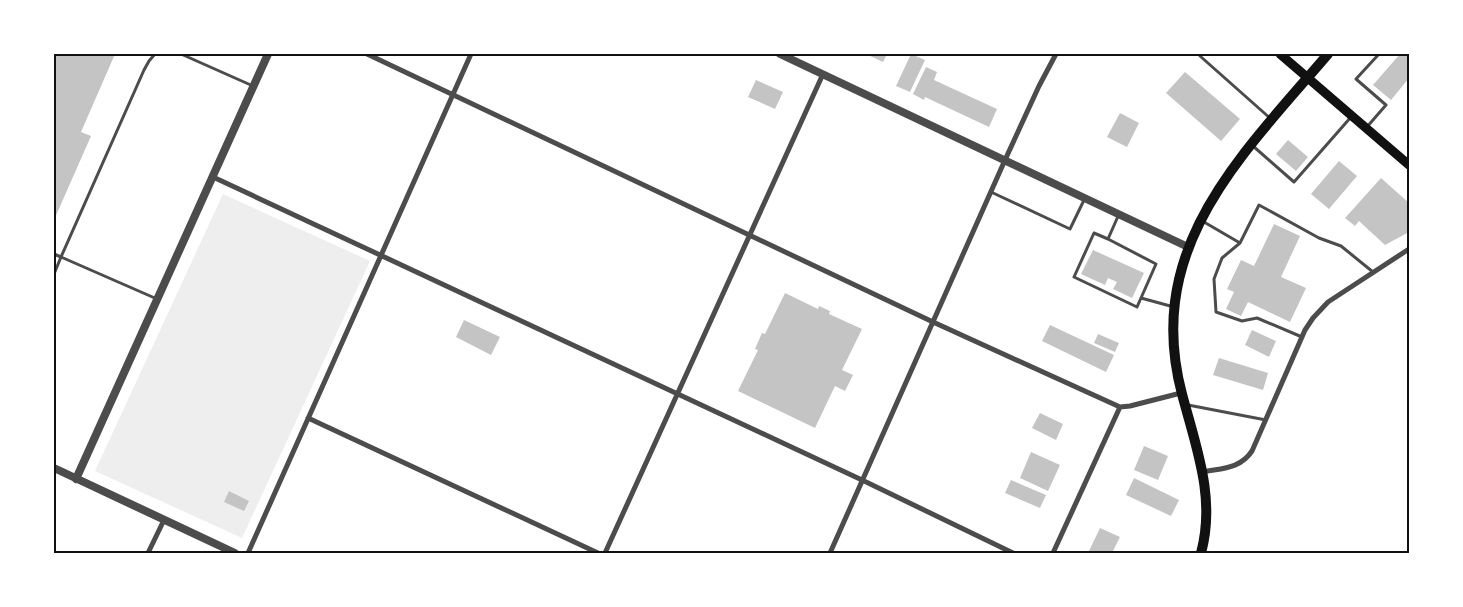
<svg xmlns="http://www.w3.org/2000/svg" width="1463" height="607" font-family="Montserrat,sans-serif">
<rect width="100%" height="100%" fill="#fff"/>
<path fill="#eee" d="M223,194l147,67 -128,277 -147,-67z"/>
<path fill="#c4c4c4" d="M54,54h61l-34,78 10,4 -37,84z
M866,54h21l-4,8z
M911,54l14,6 -15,32 -14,-6z
M1400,54h9v24l-18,22 -18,-15z
M926,67l11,5 -3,8 63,29 -8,18 -64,-30 -1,3 -11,-6z
M1185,72l55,47 -19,22 -55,-48z
M756,80l27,12 -8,17 -27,-12z
M1120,113l19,10 -12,24 -20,-10z
M1288,140l20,17 -12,14 -20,-17z
M1339,161l18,15 -28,33 -18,-15z
M1381,178l28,25v29l-24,13 -26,-24 -4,5 -10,-8z
M1274,224l26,12 -19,41 25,11 -16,34 -42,-20 -7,14 -15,-7 8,-17 -7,-3 14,-29 13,6z
M1093,250l51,23 -12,25 -19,-9 4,-7 -9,-4 -3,7 -24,-11z
M785,293l33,16 1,-3 11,5 -1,3 33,15 -20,41 11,5 -8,16 -10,-5 -20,42 -77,-37 20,-41 -3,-1 7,-16 3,1z
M464,320l36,17 -9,18 -35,-18z
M1050,325l64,30 -8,17 -64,-31z
M1252,330l24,11 -7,16 -24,-12z
M1098,334l21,9 -4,9 -21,-9z
M1219,358l49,15 -5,17 -50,-15z
M1040,413l23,11 -7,16 -24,-12z
M1144,446l24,10 -10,24 -24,-10z
M1031,452l29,13 -12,26 -28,-13z
M1134,478l45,22 -8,16 -45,-21z
M1011,480l35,15 -6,13 -35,-15z
M229,491l20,10 -5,10 -20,-9z
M1100,528l20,9 -8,16h-18l-5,-2z"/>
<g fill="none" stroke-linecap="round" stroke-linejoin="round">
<path stroke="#4c4c4c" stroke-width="3" d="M181,54l72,32
M1202,54l-2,2 71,63
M1366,128l20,-23 -30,-26 23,-25
M1253,146l41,36 57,-65
M991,192l79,37 15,-31
M1119,214l-11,25 48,25 -15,34 33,9
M1204,222l36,21
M1108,239l-14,-6 -20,44 63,30 4,-9
M54,254l7,3 83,-187 5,-9 6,-7
M54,274l7,-17 96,42
M1302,337l-45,-19 -15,3 -26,-9 -2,-33 8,-21 18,-15 19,-38 60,33 22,8 32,26
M1188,405l78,15"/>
<path stroke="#4c4c4c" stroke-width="5" d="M367,54l566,268 187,85 10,-1 51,-13
M213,177l649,303 151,73
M308,418l290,135
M1203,472c19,-4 37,-3 49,-21l53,-121 8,-12 15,-16 81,-53
M148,553l16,-33
M248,553l223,-499
M605,553l218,-479
M830,553l175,-393 34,-74 17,-32
M1053,553l67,-146"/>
<path stroke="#4c4c4c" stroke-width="8" d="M780,54l408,193
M54,468l181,85
M76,479l192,-425"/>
<path stroke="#111" stroke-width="9" d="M1280,54l129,111"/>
<path stroke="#111" stroke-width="10" d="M1201,553c15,-55 -5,-106 -19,-159 -39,-147 60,-239 146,-340"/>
</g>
<rect width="1463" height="607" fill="none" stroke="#ffffff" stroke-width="110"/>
<rect x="55" y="55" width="1353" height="497" fill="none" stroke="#111" stroke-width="2"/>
</svg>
